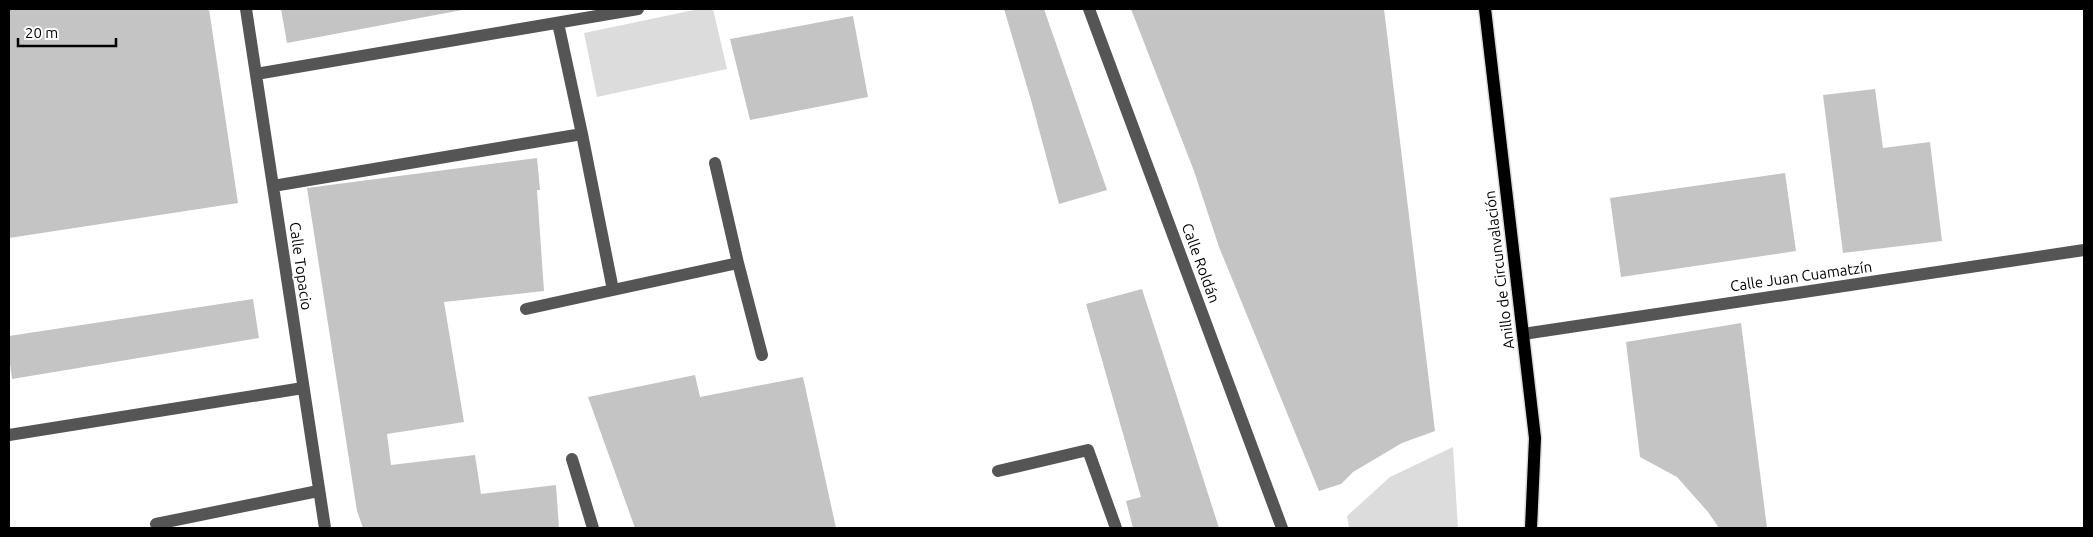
<svg xmlns="http://www.w3.org/2000/svg" width="2093" height="537" font-family="Ubuntu,sans-serif">
<rect width="100%" height="100%" fill="#fff"/>
<path fill="#dcdcdc" d="M699,9h14l14,60 -130,28 -13,-64z
M1453,447l5,81h-109l-2,-12 43,-39z"/>
<path fill="#c4c4c4" d="M9,9h200l29,194 -229,35z
M281,9h181v1l-175,33z
M1004,9h40l63,181 -48,14 -28,-104z
M1131,9h253l51,422 -33,12 -49,29 -12,12 -22,7 -100,-244 -25,-76z
M853,16l15,81 -118,23 -20,-81z
M1875,89l8,59 47,-6 12,99 -99,12 -20,-158z
M537,158l3,32h-3l7,101 -100,11 20,120 -77,12 4,31 84,-10 6,39 75,-9 3,43h-196l-6,-17 -50,-323z
M1785,173l11,78 -175,26 -11,-79z
M1142,289l35,108 42,131h-86l-7,-27 15,-4 -55,-193z
M253,299l6,39 -247,41 -3,-23v-20z
M1741,323l26,205h-48l-11,-16 -31,-35 -37,-20 -14,-115z
M695,375l5,22 103,-20 33,151h-201l-47,-131z"/>
<g fill="none" stroke-linecap="round" stroke-linejoin="round">
<defs>
<path id="major" d="M1485,9l50,429 -4,90"/>
</defs>
<use href="#major" stroke="#dbdbdb" stroke-width="15"/>
<path stroke="#555" stroke-width="12" d="M246,9l79,519
M1089,9l193,519
M256,74l382,-65
M582,134l31,156 125,-27 -23,-100
M273,186l309,-52 -24,-111
M738,263l24,92
M526,309l87,-19
M1523,334l561,-84
M9,435l294,-47
M572,459l21,69
M998,471l90,-21 28,78
M156,524l162,-33"/>
<use href="#major" stroke="#000" stroke-width="12"/>
</g>
<g text-anchor="middle" dominant-baseline="central" stroke-width="4" stroke-linejoin="round" paint-order="stroke">
<g font-size="15" fill="#000" stroke="#fff">
<text transform="translate(1201 263) rotate(70)">Calle Roldán</text>
<text transform="translate(301 266) rotate(82)">Calle Topacio</text>
<text transform="translate(1499 270) rotate(-97)">Anillo de Circunvalación</text>
<text transform="translate(1801 276) rotate(-8)">Calle Juan Cuamatzín</text>
</g>
</g>
<rect width="2093" height="537" fill="none" stroke="#000000" stroke-width="20"/>
<path d="M18 38v8h98v-8" fill="none" stroke="#000000" stroke-width="2.5"/>
<text x="25" y="38" font-size="15" fill="#000000" stroke="#ffffff" stroke-width="4" paint-order="stroke">20 m</text>
</svg>
